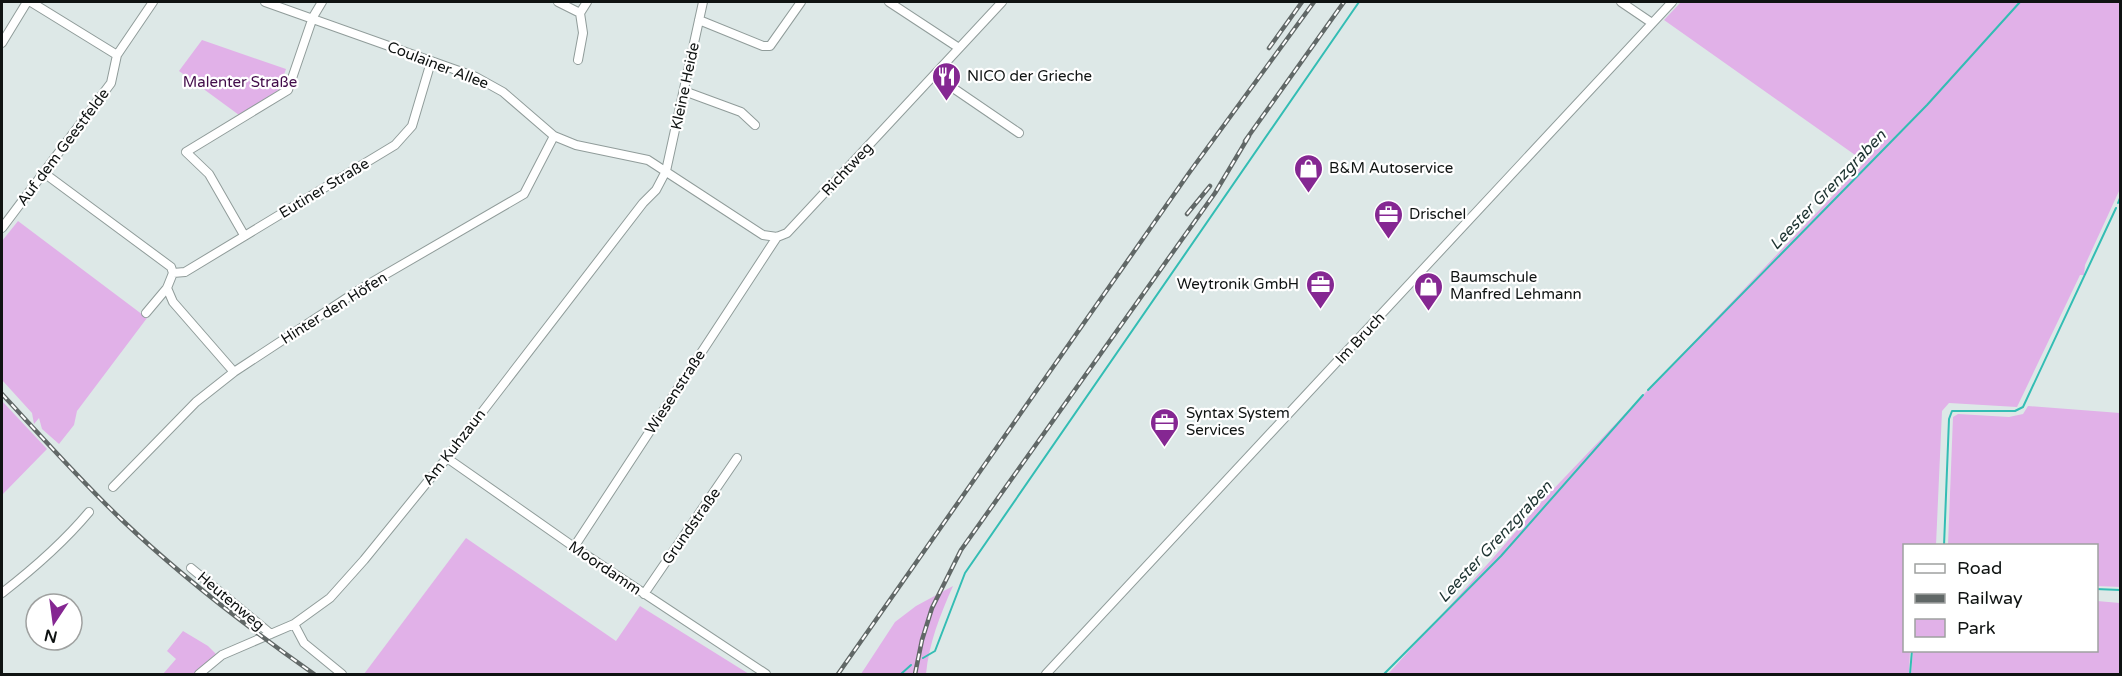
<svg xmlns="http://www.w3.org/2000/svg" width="2122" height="676" font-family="'Varela Round',sans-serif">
<rect width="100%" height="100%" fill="#dde8e7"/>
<path fill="#e1b1e8" d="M1681,2h439v187l-35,76 -1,10h-4l-63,132 -68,-4 -7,8 -6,134 -32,1v104l6,1 -1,23h-521l105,-116 51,-59 321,-337 -201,-142z
M202,40l84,29 -2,6 4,2 -3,9 -46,29 -60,-44z
M18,221l129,97 -70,93 -3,14 -15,19 -17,-15 -3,-11 -5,6 -2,-11 -30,-33v-139z
M2,401l45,48 -45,46z
M2028,406l92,7v174l-23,-1 -1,-40 -148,-1 5,-128 5,-3 51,3 14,-3z
M466,538l150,103 24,-35 109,68h-385z
M953,586c-13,29 -24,57 -27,88h-65l34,-52 21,-16z
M2097,601l23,2v71h-209l2,-23 183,-1z
M183,631l25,15 8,8 -22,20h-31l13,-15 -9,-8z"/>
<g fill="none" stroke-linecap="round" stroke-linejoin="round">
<path stroke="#33bdb4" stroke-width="2" d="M2118,203l2,-5
M1648,390l279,-285 93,-103
M1944,546l5,-127 3,-8h63l8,-4 93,-199
M2096,589l24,1
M923,658l12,-7 30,-78 394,-571
M901,674l10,-9
M1384,674l117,-118 142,-161
M1910,674l2,-24"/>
<defs>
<path id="minor" d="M31,2l86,53
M265,2l211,75 27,15 51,44 22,9 72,15 115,75 14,2 10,-4 215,-231
M558,2l22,11
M889,2l70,46
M1621,2l31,21
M699,20l64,26h7l31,-44
M2,43l25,-41
M578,60l5,-27 -3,-20 7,-11
M934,75l85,58
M684,91l57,21 14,13
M44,173l127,94 2,6
M2,228l109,-145 6,-28 36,-53
M244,235l-35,-61 -23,-22 102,-62 25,-73 9,-15
M167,288l6,14 61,70
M146,313l21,-25 6,-15 12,-1 210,-127 17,-19 19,-64
M447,458l127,89 192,127
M113,487l83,-85 38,-30 128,-84 162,-94 30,-58
M574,547l203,-310
M191,568l80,66
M2,593c31,-24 61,-50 87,-81
M644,594l93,-136
M294,624l10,19 38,31
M199,674l23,-19 72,-31 36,-26 34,-38 82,-101 197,-256 13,-13 10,-19 37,-169
M1046,674l626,-672"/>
</defs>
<use href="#minor" stroke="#909c9a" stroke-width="10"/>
<use href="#minor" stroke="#fff" stroke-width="8"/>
<defs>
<path id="rail" d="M1269,48l33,-46
M1245,141l99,-139
M1187,214l23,-28
M2,394c39,42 78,86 120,126 59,56 125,107 192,154
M838,674l351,-501 125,-171
M915,674l7,-34 10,-32 29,-58 254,-357 34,-57"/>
</defs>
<use href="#rail" stroke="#616867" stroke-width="4.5"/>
<use href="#rail" stroke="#fff" stroke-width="2" stroke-dasharray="7" stroke-linecap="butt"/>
</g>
<defs>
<symbol id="restaurant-pin" viewBox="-11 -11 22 30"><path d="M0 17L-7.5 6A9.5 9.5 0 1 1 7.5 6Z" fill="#852792" stroke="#fff"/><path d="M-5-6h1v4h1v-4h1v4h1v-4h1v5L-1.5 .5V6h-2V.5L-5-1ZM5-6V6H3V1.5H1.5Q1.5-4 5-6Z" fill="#fff"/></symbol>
<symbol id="shop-pin" viewBox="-11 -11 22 30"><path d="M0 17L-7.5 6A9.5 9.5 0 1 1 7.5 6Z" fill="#852792" stroke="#fff"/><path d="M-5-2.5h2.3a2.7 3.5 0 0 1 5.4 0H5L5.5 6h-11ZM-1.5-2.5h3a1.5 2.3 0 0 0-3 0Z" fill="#fff"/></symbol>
<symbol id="office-pin" viewBox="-11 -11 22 30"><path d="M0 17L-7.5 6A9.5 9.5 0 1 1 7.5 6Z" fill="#852792" stroke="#fff"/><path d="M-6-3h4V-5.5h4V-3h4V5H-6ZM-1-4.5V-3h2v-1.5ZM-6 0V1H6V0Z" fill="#fff"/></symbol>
</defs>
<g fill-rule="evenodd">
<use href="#restaurant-pin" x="930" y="60" width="33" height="45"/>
<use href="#shop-pin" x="1292" y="152" width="33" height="45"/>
<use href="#office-pin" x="1372" y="198" width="33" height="45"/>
<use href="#office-pin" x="1304" y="268" width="33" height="45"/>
<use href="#shop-pin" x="1412" y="270" width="33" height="45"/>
<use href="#office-pin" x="1148" y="406" width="33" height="45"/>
</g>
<g text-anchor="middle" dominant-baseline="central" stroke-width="4.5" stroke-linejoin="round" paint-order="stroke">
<g font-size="15" fill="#0f1312" stroke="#fff">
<text transform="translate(438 65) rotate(21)">Coulainer Allee</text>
<text transform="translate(685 86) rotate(-78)">Kleine Heide</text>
<text transform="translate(63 147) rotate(-53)">Auf dem Geestfelde</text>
<text transform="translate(847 169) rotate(-47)">Richtweg</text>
<text transform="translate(324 188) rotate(-31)">Eutiner Straße</text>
<text transform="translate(334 308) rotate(-32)">Hinter den Höfen</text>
<text transform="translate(1360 338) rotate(-47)">Im Bruch</text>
<text transform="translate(675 392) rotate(-57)">Wiesenstraße</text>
<text transform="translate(454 447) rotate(-52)">Am Kuhzaun</text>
<text transform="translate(691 526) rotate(-55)">Grundstraße</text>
<text transform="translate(605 568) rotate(34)">Moordamm</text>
<text transform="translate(231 601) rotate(40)">Heutenweg</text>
</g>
<g font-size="15" fill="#0f1312" stroke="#fff" text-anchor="start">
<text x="967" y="76">NICO der Grieche</text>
<text x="1329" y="168">B&amp;M Autoservice</text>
<text x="1409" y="214">Drischel</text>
<text x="1450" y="277">Baumschule<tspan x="1450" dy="17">Manfred Lehmann</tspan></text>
<text x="1299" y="284" text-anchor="end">Weytronik GmbH</text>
<text x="1186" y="413">Syntax System<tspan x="1186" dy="17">Services</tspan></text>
</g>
<g font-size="15" fill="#420c4a" stroke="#fff">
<text x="240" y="82">Malenter Straße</text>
</g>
<g font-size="16" font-style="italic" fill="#1d3331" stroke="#fff">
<text transform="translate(1828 190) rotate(-46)">Leester Grenzgraben</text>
<text transform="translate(1495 542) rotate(-47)">Leester Grenzgraben</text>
</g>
</g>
<rect width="2122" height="676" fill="none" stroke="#0f1312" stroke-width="6"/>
<rect x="1903" y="544" width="195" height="108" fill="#ffffff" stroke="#9fa1a0" stroke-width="1.5"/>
<rect x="1915" y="564" width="30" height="9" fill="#ffffff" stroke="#9fa1a0" stroke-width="1.5"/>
<text x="1957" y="574" font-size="18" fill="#0f1312">Road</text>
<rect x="1915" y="594" width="30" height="9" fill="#616867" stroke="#9fa1a0" stroke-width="1.5"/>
<text x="1957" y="604" font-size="18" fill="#0f1312">Railway</text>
<rect x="1915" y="619" width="30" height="18" fill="#e1b1e8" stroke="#9fa1a0" stroke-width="1.5"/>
<text x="1957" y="634" font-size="18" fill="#0f1312">Park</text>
<g transform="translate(54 622) rotate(193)"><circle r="28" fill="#ffffff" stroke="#9fa1a0" stroke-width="1.5"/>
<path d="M0-4.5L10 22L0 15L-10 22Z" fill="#852792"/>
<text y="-9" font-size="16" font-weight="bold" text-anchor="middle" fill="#0f1312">N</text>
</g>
</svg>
